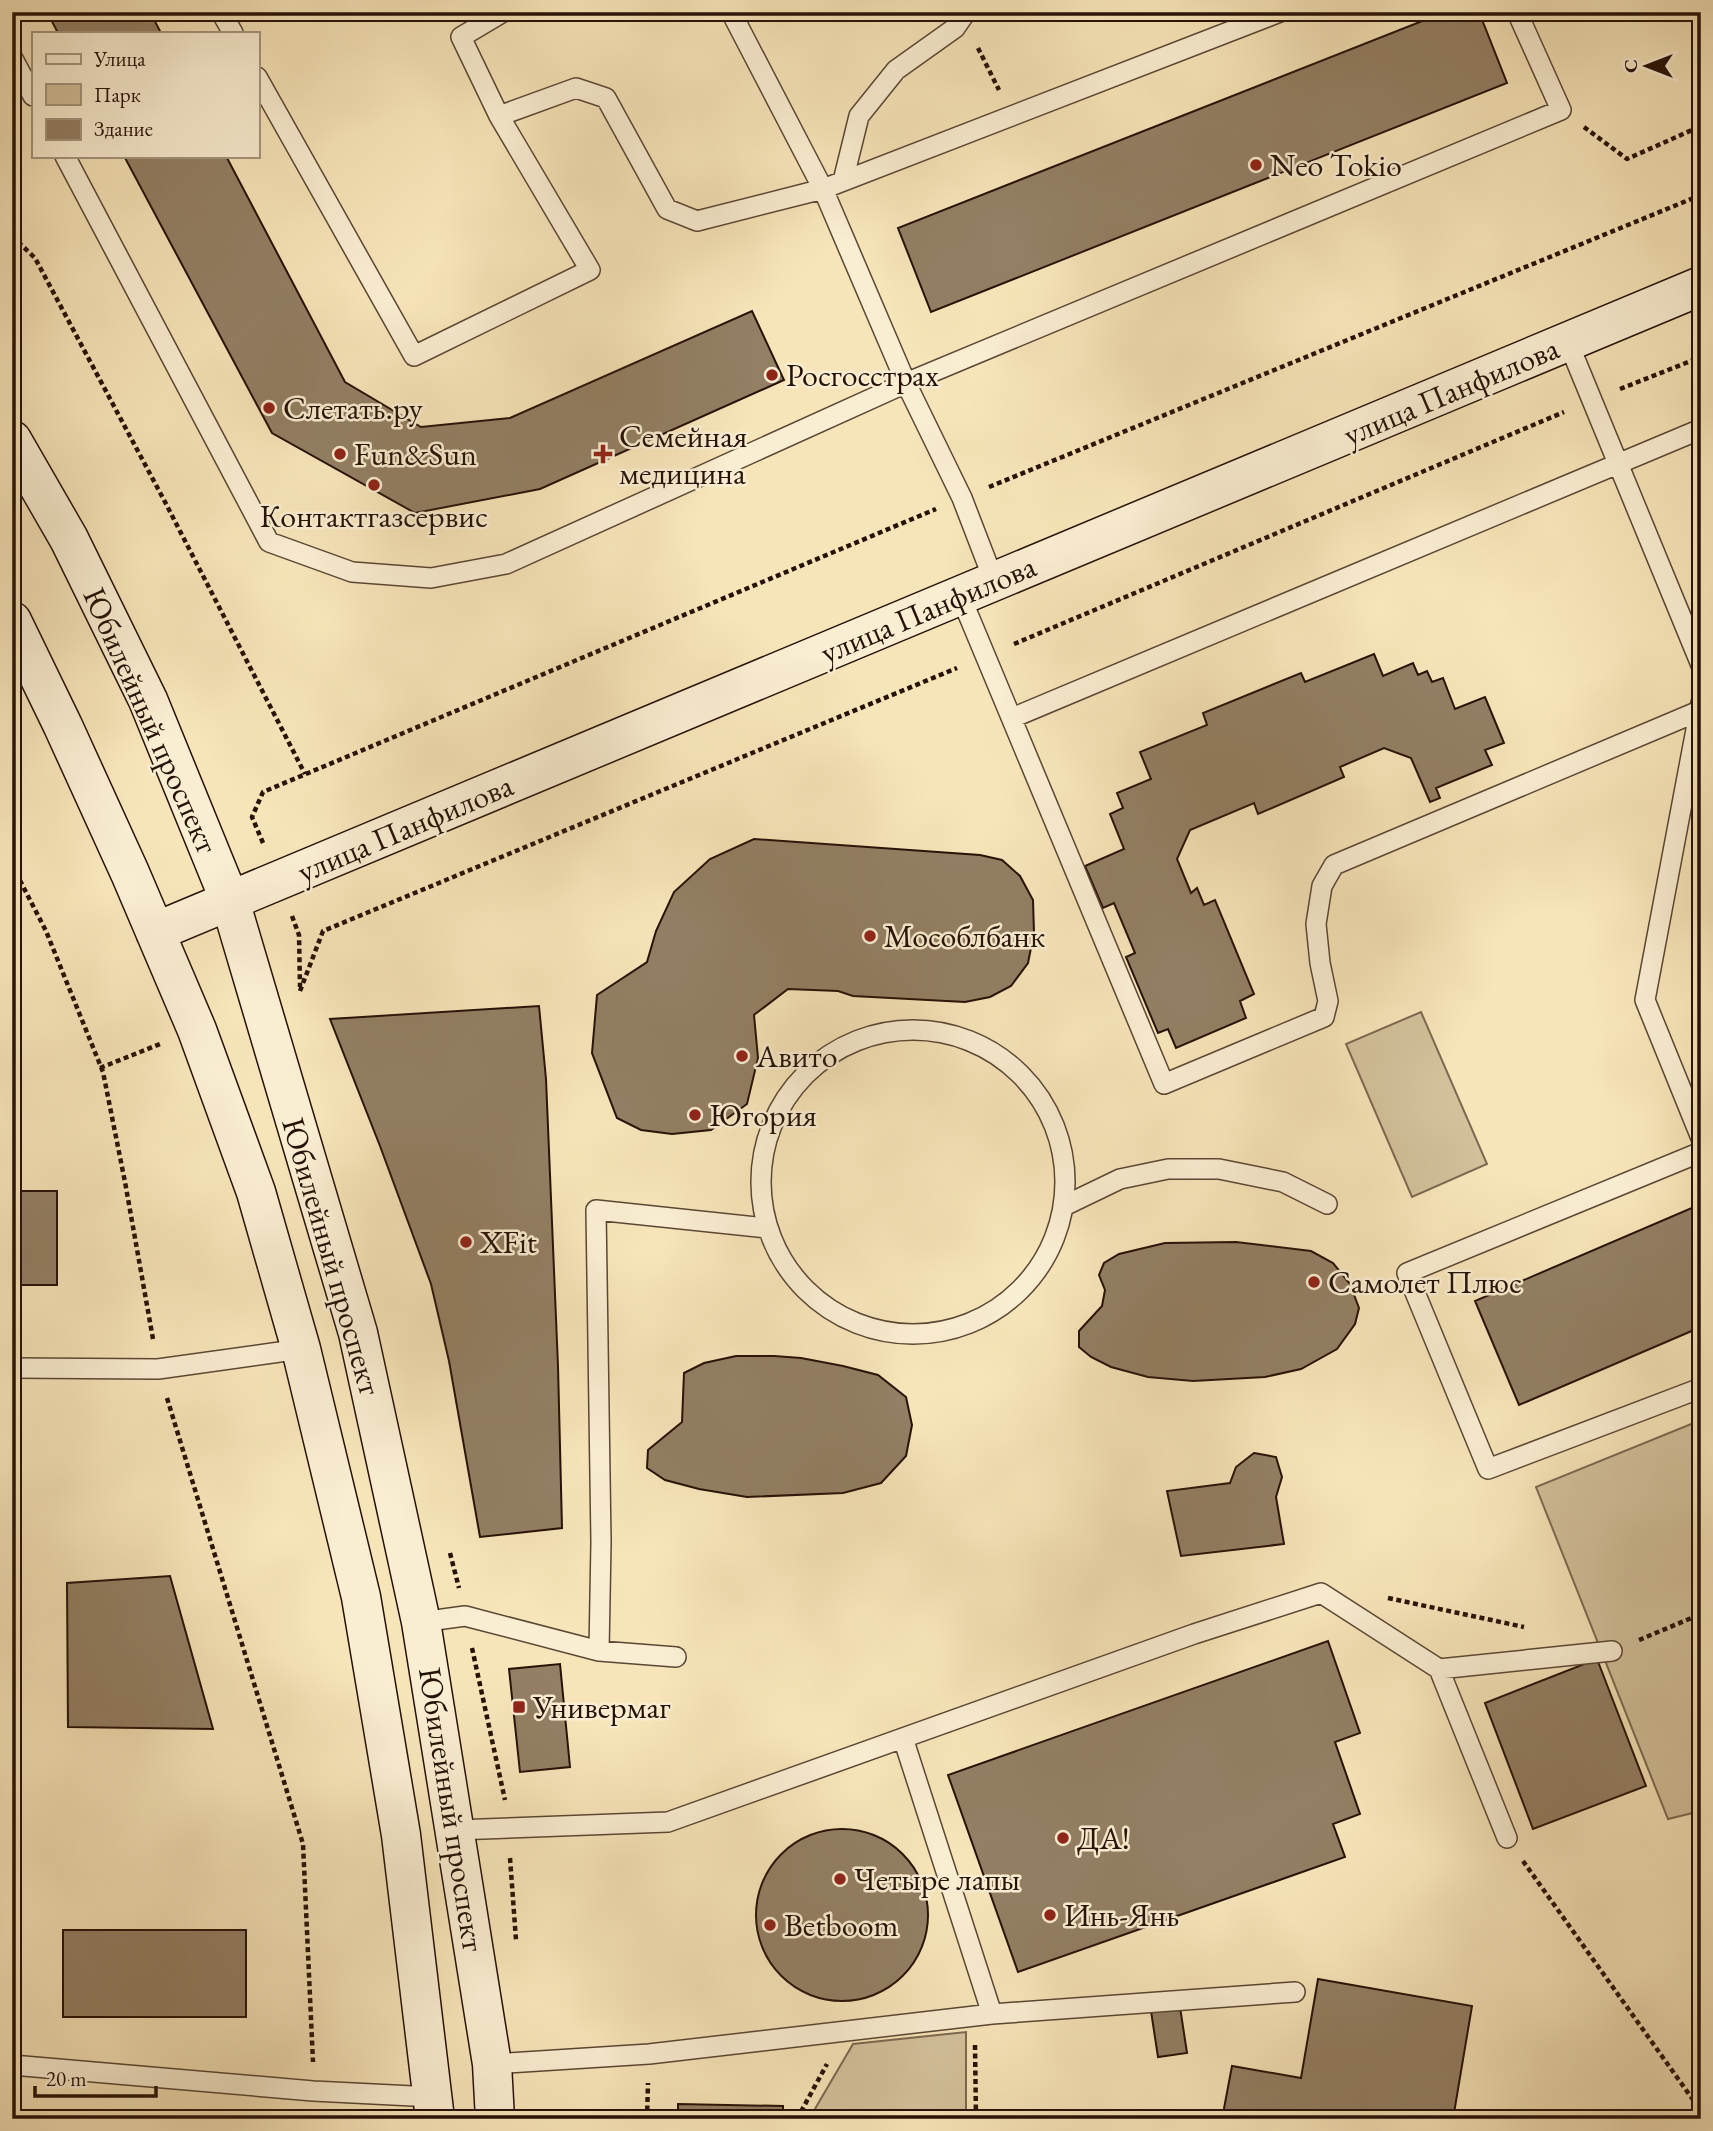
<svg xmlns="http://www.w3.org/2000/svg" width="1713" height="2131" font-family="'EB Garamond',serif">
<rect width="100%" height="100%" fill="#f7e5b9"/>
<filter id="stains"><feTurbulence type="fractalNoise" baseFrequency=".00286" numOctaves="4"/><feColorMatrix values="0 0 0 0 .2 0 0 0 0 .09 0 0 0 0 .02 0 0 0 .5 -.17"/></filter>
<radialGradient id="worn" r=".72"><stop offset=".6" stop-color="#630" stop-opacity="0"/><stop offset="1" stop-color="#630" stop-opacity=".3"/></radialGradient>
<path fill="#d3c19b" stroke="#7c6951" stroke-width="2" d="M1421,1012l66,152 -75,33 -66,-153z
M1701,1420v391l-33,8 -132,-332z
M966,2032v87h-157l44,-75z"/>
<path fill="#937f64" stroke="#261107" stroke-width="2" d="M47,12h103l11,21h-103z
M1445,12h34l28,71 -576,229 -33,-84z
M124,156h102l119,226 76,45 89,-9 242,-107 32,69 -244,109 -125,24 -143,-80z
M1374,654l9,22 30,-13 5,12 9,-4 5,11 11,-4 12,31 30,-12 19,46 -19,7 7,15 -56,23 4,10 -10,4 -19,-44 -27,-10 -44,19 4,10 -86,37 -4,-11 -64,27 -13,29 14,34 6,-5 7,17 11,-5 39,94 -14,7 6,17 -70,30 -8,-19 -10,4 -32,-76 9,-4 -21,-50 -11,5 -18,-42 39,-17 -14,-35 13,-6 -6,-15 34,-14 -11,-27 67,-27 -4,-12 98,-40 4,9z
M754,839l226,16 22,5 18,16 13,24 1,33 -6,30 -17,23 -21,11 -25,5 -112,-6 -15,-5 -50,-2 -34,26 4,43 -11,46 -36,26 -39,4 -31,-4 -24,-12 -25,-65 5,-58 50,-33 9,-31 18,-39 36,-33z
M539,1006l7,73 12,287 4,162 -82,9 -31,-176 -18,-77 -51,-138 -50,-127z
M12,1191h45v94h-45z
M1701,1204v123l-182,78 -44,-104z
M1236,1242l75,9 22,12 17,21 9,24 -4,16 -18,25 -36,20 -36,8 -72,4 -45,-4 -37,-10 -20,-10 -12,-10v-16l23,-25 3,-16 -6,-15 5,-12 15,-9 46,-11z
M736,1356h38l27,2 42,8 35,9 28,22 6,28 -6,31 -25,27 -38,10 -96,4 -48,-8 -34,-9 -18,-12 1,-18 34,-28 2,-49 20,-10z
M1254,1453l22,4 6,20 -6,20 8,47 -103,12 -14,-65 63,-8 6,-16z
M170,1576l43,153 -145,-2 -1,-144z
M1328,1641l32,92 -25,9 25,72 -27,10 12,33 -327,115 -70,-197z
M1597,1659l49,127 -113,43 -48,-126z
M560,1664l10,103 -50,5 -11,-103z
M756 1915a86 86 0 1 1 172 0a86 86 0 1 1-172 0Z
M63,1930h183v87h-183z
M1318,1979l154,27 -19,113h-231l10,-53 69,12z
M1180,2007l7,46 -29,4 -7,-46z
M678,2104l105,2v13h-105z"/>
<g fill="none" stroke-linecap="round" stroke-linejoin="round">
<defs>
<path id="lane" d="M221,12l12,21
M503,12l-42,25 38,79 77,-28 30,10 61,111 30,12 126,-32 457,-177
M731,12l92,177 83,194 56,115 32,83
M12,57l21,39
M257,77l157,279 176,-86 -91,-154
M65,156l204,386 83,30 79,6 75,-14 400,-181 655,-273 -44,-98
M843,181l16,-65 37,-46 59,-42 11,-16
M1568,342l133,323
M960,595l204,489 160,-67 4,-16 -8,-38 -4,-39 6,-38 12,-21 365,-154
M1701,703l-56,297 56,138
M1012,718l689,-289
M761 1182a152 152 0 1 1 304 0a152 152 0 1 1-304 0Z
M1701,1152l-294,121 81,196 213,-81
M1064,1206l56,-27 48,-10h51l64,13 44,22
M12,1368l146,1 143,-20
M421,1622l44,-6 134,35 77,6
M599,1651l2,-109 -5,-332 170,18
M1439,1669l68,169
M903,1738l89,276
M456,1830l212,-8 526,-188 127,-41 118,76 173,-18
M492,2064l157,-10 343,-40 303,-22
M12,2065l301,26 120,6"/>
<path id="secondary" d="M12,440l57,99 79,161 82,201 128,432 63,289 71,442 3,55
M12,621l51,105 67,147 67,157 59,162 45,157 60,248 40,238 34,284
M155,932l1546,-646"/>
</defs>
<use href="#lane" stroke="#5a4634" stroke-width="22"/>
<use href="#secondary" stroke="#261107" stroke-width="41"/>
<path stroke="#261107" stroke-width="4.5" stroke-dasharray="5 3.5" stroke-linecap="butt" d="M978,48l21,42
M1584,127l43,32 74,-33
M12,236l23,22 129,242 141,274
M1620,389l81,-32
M989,487l712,-292
M1014,644l550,-232
M263,843l-11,-26 11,-25 673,-283
M12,865l34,66 57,141 22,110 28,157
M292,916l7,19 1,52
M300,991l23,-60 634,-263
M100,1068l60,-24
M167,1398l136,446 10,218
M450,1553l9,35
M1388,1598l136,29
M1639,1640l62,-26
M472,1648l33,152
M510,1858l6,82
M1523,1861l178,250
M975,2045l1,74
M647,2119l1,-36
M797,2119l30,-55"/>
<use href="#lane" stroke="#faeed2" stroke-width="19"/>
<use href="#secondary" stroke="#faeed2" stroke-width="38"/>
</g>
<g fill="#8f2418" stroke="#faeed2" stroke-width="2.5">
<circle cx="1256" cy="165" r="7"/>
<circle cx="772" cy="375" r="7"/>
<circle cx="269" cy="408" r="7"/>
<circle cx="340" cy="454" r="7"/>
<path d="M599.5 443.5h7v7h7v7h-7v7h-7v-7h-7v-7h7z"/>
<circle cx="374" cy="485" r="7"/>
<circle cx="870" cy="936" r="7"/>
<circle cx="742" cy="1056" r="7"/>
<circle cx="695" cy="1115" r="7"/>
<circle cx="466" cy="1242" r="7"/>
<circle cx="1314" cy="1282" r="7"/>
<rect x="512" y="1700" width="14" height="14" rx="3.5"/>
<circle cx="1063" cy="1838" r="7"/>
<circle cx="840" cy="1879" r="7"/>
<circle cx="1050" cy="1915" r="7"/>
<circle cx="770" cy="1925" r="7"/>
</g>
<g text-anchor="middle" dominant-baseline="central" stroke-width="5" stroke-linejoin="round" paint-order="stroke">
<g font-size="32" fill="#261107" stroke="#faeed2" text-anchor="start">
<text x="1270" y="165">Neo Tokio</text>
<text x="786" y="375">Росгосстрах</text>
<text x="283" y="408">Слетать.ру</text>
<text x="619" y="436">Семейная<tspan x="619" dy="37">медицина</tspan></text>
<text x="354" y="454">Fun&amp;Sun</text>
<text x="374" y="516" text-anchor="middle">Контактгазсервис</text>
<text x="884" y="936">Мособлбанк</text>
<text x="756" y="1056">Авито</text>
<text x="709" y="1115">Югория</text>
<text x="480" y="1242">XFit</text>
<text x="1328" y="1282">Самолет Плюс</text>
<text x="533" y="1707">Универмаг</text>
<text x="1077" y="1838">ДА!</text>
<text x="854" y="1879">Четыре лапы</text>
<text x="1064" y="1915">Инь-Янь</text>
<text x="784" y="1925">Betboom</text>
</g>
<g font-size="32" fill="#261107" stroke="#faeed2">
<text transform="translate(1451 391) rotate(-23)">улица Панфилова</text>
<text transform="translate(928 609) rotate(-23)">улица Панфилова</text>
<text transform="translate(151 720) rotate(66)">Юбилейный проспект</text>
<text transform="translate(405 828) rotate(-23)">улица Панфилова</text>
<text transform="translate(332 1256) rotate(74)">Юбилейный проспект</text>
<text transform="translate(452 1809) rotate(81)">Юбилейный проспект</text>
</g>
</g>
<rect width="1713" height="2131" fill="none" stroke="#f7e5b9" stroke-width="42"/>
<rect x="14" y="14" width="1685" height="2103" fill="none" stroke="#261107" stroke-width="3.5"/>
<rect x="21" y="21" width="1671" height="2089" fill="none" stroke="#261107" stroke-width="2"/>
<rect x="32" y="32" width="228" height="126" fill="#faeed2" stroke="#a59681" stroke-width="2"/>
<rect x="46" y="54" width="35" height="10" fill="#faeed2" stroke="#a59681" stroke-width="2"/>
<text x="94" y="66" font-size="21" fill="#261107">Улица</text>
<rect x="46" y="84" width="35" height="21" fill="#d3c19b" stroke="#a59681" stroke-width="2"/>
<text x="94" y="102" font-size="21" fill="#261107">Парк</text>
<rect x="46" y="119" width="35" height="21" fill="#937f64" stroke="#a59681" stroke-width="2"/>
<text x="94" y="136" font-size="21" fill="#261107">Здание</text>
<g transform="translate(1647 66) rotate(270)" stroke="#faeed2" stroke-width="5" paint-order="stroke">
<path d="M0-5L12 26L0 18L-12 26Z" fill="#261107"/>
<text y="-10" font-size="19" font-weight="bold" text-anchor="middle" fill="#261107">С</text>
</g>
<path d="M35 2086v10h121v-10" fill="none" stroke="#261107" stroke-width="3.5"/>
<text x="46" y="2086" font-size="21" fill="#261107" stroke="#faeed2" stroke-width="5" paint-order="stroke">20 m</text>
<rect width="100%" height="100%" filter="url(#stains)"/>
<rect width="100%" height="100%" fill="url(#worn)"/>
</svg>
